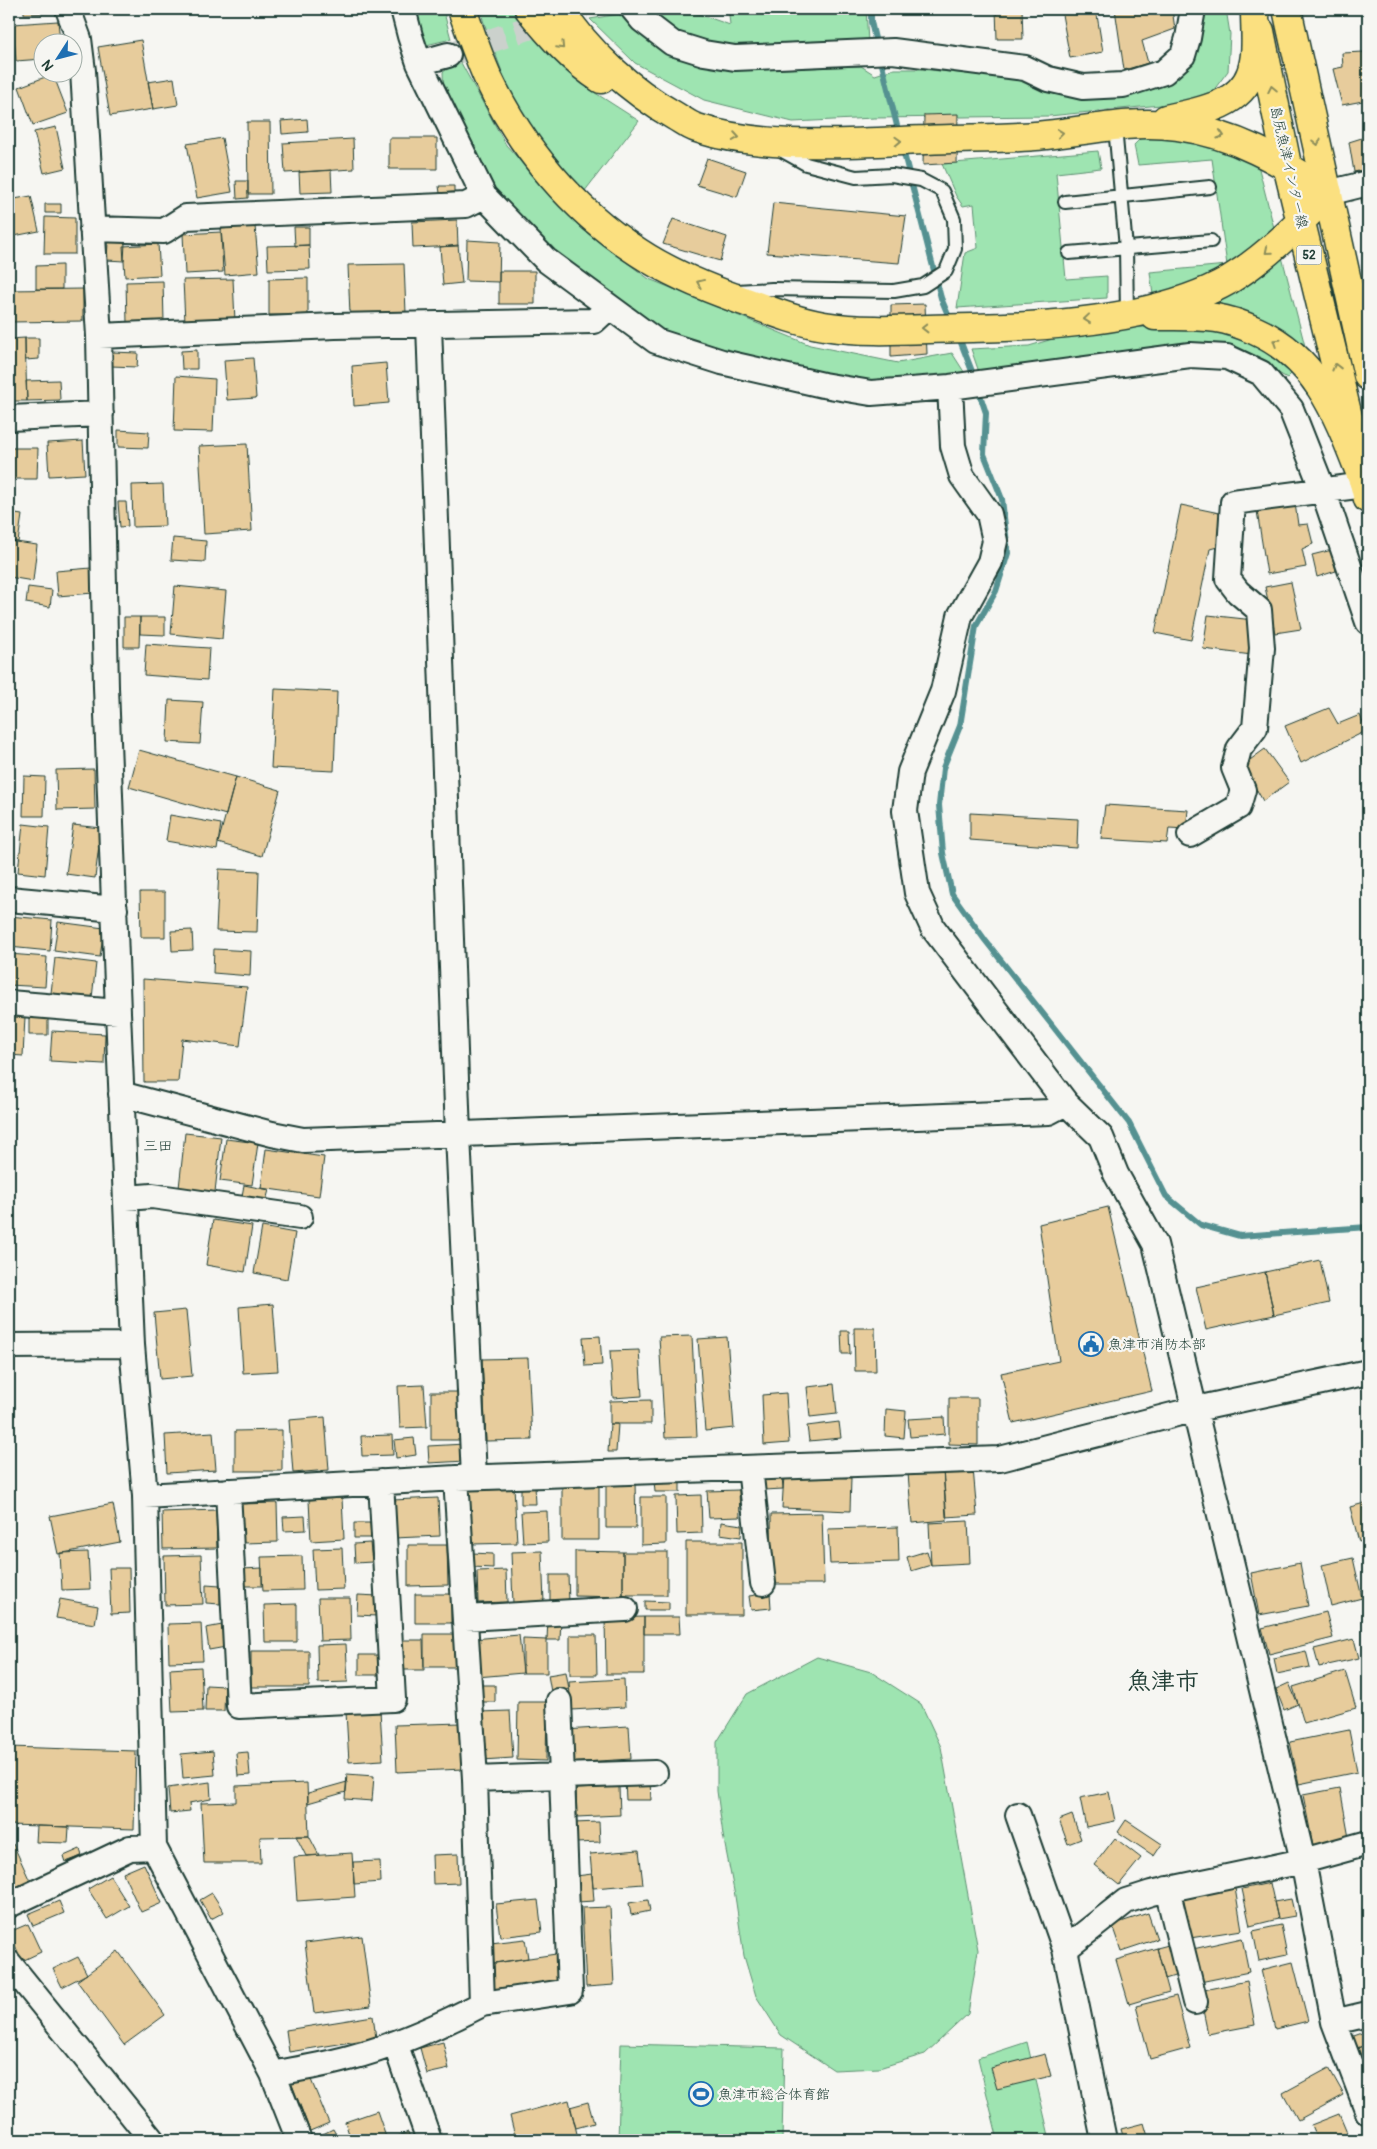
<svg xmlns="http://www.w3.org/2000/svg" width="1377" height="2149" font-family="Pangolin,'Klee One',sans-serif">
<rect width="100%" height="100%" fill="#f6f6f2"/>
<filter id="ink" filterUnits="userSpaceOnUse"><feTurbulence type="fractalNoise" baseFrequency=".02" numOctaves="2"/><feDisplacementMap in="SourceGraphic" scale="10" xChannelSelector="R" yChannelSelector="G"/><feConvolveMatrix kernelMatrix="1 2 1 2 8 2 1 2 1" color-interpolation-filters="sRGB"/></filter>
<g filter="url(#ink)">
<path fill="#9ee4b1" stroke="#5e9072" d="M412,9h31l8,30 -29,7z
M481,9h38l67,78 53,34 -55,71 -47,-57 -28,-44 -26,-71z
M644,9h54l-2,4 34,12 -1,-10 18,-6h119l2,33 -112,8 -50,-5 -29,-13z
M1198,9h28l4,25 -2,37 -15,20 -32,12 -132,13 -175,2 -81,4 -89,-22 -69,-37 -45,-44 29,-5c22,24 51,45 84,51 51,8 107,2 158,1l14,9 19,-6h26l89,9 36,8 113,-3z
M460,61l46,84 76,84 67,50 161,66 88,18 54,-10 16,25 -93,6 -104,-20 -123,-35 -90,-68 -59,-64 -24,-37 -31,-62 -1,-26z
M1191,136l66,25 19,75 -61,41 -62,18 -3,-23 77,-7 -15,-106 -74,6 -4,-20 7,-7z
M1098,151l3,17 -45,5 10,106 41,-3v22l-150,10 8,-55 13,-5 -4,-44 -11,2 -7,-10 -14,-32z
M1281,253l26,101 -115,-48z
M1137,327c33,2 93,-2 120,14 14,8 25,20 35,32l-5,5 -38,-23 -269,20 -9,-26 58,-3 51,-15z
M817,1657l54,15 50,32 20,43 37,203 -10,64 -43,40 -46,14 -45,2 -53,-35 -25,-39 -12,-40 -9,-60 -12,-61 -6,-44v-49l30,-48z
M1027,2042l23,98h-52l-20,-82z
M621,2044l163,4 -2,92h-164z"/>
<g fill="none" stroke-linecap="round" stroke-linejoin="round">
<path stroke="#549191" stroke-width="6" d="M871,9v13l6,25
M880,56l19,78
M902,146l39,152 10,24
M958,335l17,44
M978,389l8,24 -2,41 18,45 6,54 -12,38 -20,35 -16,100 -17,42 -4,37 4,48 9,41 33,46 144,183 37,73 35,29 39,11 128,-9"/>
</g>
<path fill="#e7cc9c" stroke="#1f3d34" d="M24,9h33v4l-33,1z
M727,9h20l-18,6z
M996,9h26l1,30h-26z
M1061,9h35l7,43 -33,6z
M1115,9h57l3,20 -33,12 6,22 -24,7z
M58,21l2,21h-18v17l-26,2 -3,-37z
M141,40l12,69 -43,7 -12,-69z
M1364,52l4,29v19l-26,5 -9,-36 10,-2 -1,-14z
M53,74l15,39 -35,12 -14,-38z
M174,78l4,27 -25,4 -5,-27z
M958,114l-1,49 -34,2 1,-50z
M307,119l1,13 -26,2 -1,-13z
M247,122h23l1,72h-23z
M56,127l9,41 -21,5 -10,-41z
M1368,136v33l-14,3 -5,-30z
M222,138l10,54 -35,6 -10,-54z
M389,138h48v31h-48z
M353,139l1,30 -69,4 -2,-30z
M707,158l39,13 -9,26 -40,-12z
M331,170l1,22 -32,1 -1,-21z
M236,181h12v17l-11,1z
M439,186h15v6l-14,1z
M31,196l8,35 -30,6v-37z
M1368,196v26l-1,1 -6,-25z
M773,203l133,13 -7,47 -132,-10z
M45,204h16v9h-16z
M45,217l30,1v36h-31z
M673,219l54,18 -7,24 -57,-17z
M457,220l1,26 -45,2 -1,-26z
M255,226l4,46 -34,3 -4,-46z
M294,227h15v18l-14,1z
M221,232l2,40 -38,2 -2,-40z
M467,240l33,2 -1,40 -33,-1z
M108,242l17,1 -1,18 -17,-1z
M158,244l2,31 -35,2 -2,-31z
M309,245l1,24 -42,1 -1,-24z
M458,245l4,38 -19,2 -3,-38z
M404,264l2,49 -56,2 -2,-50z
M62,265v24h-26v-23z
M499,271h36v33h-36z
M308,278v37h-39v-36z
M233,279l2,42 -50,1 -2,-42z
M163,281l1,41 -37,1 -1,-41z
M83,289v32l-74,1v-32z
M925,304l2,50 -36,3v-52z
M25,338h14v21l-14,1z
M25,338l2,63h-18v-62z
M197,350v19h-15l-1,-18z
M112,352l26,1 -1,14 -26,-1z
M253,358l3,40 -29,2 -3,-40z
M386,363l3,40 -35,3 -2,-40z
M176,376l39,3 -2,53 -39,-1z
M59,380l1,20 -33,1 -1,-20z
M118,430l31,2 -1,16 -30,-1z
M83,441l2,33 -36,2 -2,-33z
M247,444l5,87 -48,3 -5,-88z
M9,448h29l-1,31h-28z
M163,484l2,42 -32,1 -1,-42z
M118,502h8l2,24 -8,1z
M1295,503l3,22 10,-1 5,20 -11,5 4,18 -39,7 -10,-63z
M1181,505l43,9 -3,32 -11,3 -19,91 -36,-7z
M9,513l13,2 -4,27 -9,-1z
M173,538l33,3 -1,21 -34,-2z
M9,541l28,4 -4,36 -24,-4z
M1332,550l4,21 -19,6 -5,-22z
M91,568l2,25 -35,3 -2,-25z
M1291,582l10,47 -26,4 -10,-46z
M175,586l51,5 -4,48 -51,-5z
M28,587l24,3 -2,17 -24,-4z
M1208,615l46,5 -2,35 -49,-6z
M124,617h16l-1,30h-15z
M140,617h25v18l-25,-1z
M146,644l63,4 -2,32 -63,-5z
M275,689l62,3 -3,79 -63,-3z
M169,700l34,2 -3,42 -33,-2z
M1329,708l9,16 22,-9 6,16 -65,32 -16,-37z
M9,728l5,1 -4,29h-1z
M1265,749l24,33 -26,19 -20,-36z
M139,750l97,27 -10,38 -97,-28z
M1368,754v27l-6,-24z
M94,769l1,40 -38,1 -1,-40z
M24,776l21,1 -1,39h-21z
M236,777l44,13 -18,66 -44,-13z
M1105,805l83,5 -2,19 -17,-1 -2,15 -66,-4z
M970,813l108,6 -1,29 -107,-8z
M170,815l51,9 -4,26 -51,-9z
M23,824l26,3 -4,48 -27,-3z
M73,825l28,3 -6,50 -29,-4z
M219,869l40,2 -2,61 -41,-1z
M140,892h25v45h-24z
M9,916l43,4 -2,31 -41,-4z
M58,922l46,6 -4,29 -46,-6z
M192,930l1,20 -21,1 -1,-20z
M214,949l37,2 -1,25 -37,-3z
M9,954l38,3 -2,30 -36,-2z
M55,958l41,5 -4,35 -41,-5z
M143,979l104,8 -7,59 -58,-7 -4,43h-34z
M9,1016l16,1 -2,39 -14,-1z
M29,1018h19v17h-19z
M52,1031l53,3 -1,30 -54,-3z
M185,1133l36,4 -6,55 -36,-4z
M226,1139l32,4 -6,42 -32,-4z
M266,1149l58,8 -5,39 -58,-8z
M244,1185l25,5 -3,11 -24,-5z
M1108,1207l44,184 -139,32 -12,-50 58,-12 -20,-137z
M213,1220l39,6 -7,46 -39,-7z
M262,1227l33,6 -8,46 -33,-6z
M1320,1260l9,43 -55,12 -9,-43z
M1265,1272l9,43 -68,15 -10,-43z
M273,1304l5,67 -35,2 -4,-66z
M186,1310l6,66 -32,3 -6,-66z
M854,1328h21l1,43h-21z
M841,1331h8l1,23h-8z
M600,1336l2,29 -17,1 -2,-29z
M692,1336l5,101 -32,1 -6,-101z
M727,1337l7,91 -29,3 -7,-92z
M639,1350l3,46 -29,2 -3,-47z
M528,1358l4,82 -46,1 -4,-82z
M834,1384l3,30 -27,3 -3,-30z
M424,1385l3,42 -27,1 -2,-42z
M431,1392h29l1,48h-30z
M786,1393l3,50 -25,2 -2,-50z
M949,1398h29v47l-29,-1z
M651,1400v24h-41v-23z
M886,1409l20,2 -2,27 -19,-2z
M325,1417l4,53 -36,3 -4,-53z
M944,1417l1,17 -35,3 -2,-18z
M839,1422l2,16 -32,3 -2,-15z
M610,1424h8l-2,28h-8z
M282,1430v41h-47v-40z
M213,1432l3,38 -49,3 -2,-38z
M392,1435l1,20 -31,1 -1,-20z
M414,1438l2,17 -20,3 -2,-18z
M465,1444l1,17 -37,2 -1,-17z
M973,1468l4,47 -31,2 -3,-47z
M943,1470l4,50 -35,3 -4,-50z
M784,1475l67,3 -1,33 -68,-3z
M782,1476l1,13 -18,1 -1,-13z
M680,1480v12h-25l-1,-11z
M635,1482l1,46h-30v-45z
M514,1486l3,57 -45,1 -3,-56z
M521,1486h14l1,18h-15z
M562,1486h37v54h-37z
M739,1490l1,27 -31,1 -2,-27z
M701,1495l1,38 -25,1 -1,-38z
M641,1497h25v47l-25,1z
M342,1498l2,41 -33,2 -2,-41z
M438,1498l2,38 -46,2 -2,-38z
M1368,1502v37l-9,3 -9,-35z
M277,1503l1,39 -35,1 -2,-39z
M113,1504l7,38 -62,12 -8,-38z
M216,1510l1,38 -54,1 -1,-37z
M547,1511l1,31 -25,1 -2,-31z
M822,1513l2,71h-52l-1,-70z
M305,1516l1,14 -22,1 -1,-14z
M968,1521l2,42 -39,2 -2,-42z
M721,1522l21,3 -1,12 -21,-3z
M354,1523h16l1,15h-17z
M898,1527l1,35 -69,2 -2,-35z
M686,1542h56v73h-56z
M370,1543l2,19 -17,1 -1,-19z
M408,1545h39l1,40 -40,1z
M342,1548l2,41 -29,1 -2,-41z
M542,1551l2,52 -31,1 -2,-52z
M575,1551l48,1v45l-48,-1z
M927,1551l4,14 -20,6 -4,-14z
M88,1552l2,37 -28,1 -2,-37z
M623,1552h44v43h-44z
M472,1553l21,1v14l-21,-1z
M201,1555l2,49 -38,1 -1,-49z
M302,1556l1,34 -40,1 -2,-34z
M1353,1558l9,40 -31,8 -9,-41z
M1300,1563l8,43 -49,9 -8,-42z
M109,1568h20l1,45 -19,1z
M262,1568v18h-20v-17z
M506,1570l1,32 -29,1 -1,-32z
M550,1575h18l1,28h-19z
M206,1585l14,1v18l-14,-1z
M770,1593l1,15 -20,2 -2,-14z
M415,1594h36v29h-36z
M358,1595l20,1 -1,20 -20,-1z
M318,1598h32l1,42 -31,1z
M60,1599l38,7 -3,18 -39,-6z
M645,1601l24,1v8h-24z
M297,1604v38h-32l-1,-37z
M1326,1612l7,26 -64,16 -7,-26z
M644,1617h35l1,17h-36z
M644,1617v57h-38l-1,-56z
M548,1618h13l-1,22h-13z
M201,1623l2,38 -34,1 -1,-38z
M222,1625l4,22 -17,3 -3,-22z
M424,1634h32v33h-32z
M519,1635l4,38 -46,4 -4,-38z
M570,1635h26l1,40h-27z
M523,1639l24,1v33h-24z
M1354,1639l5,19 -40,9 -5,-18z
M399,1640h24l1,30h-24z
M346,1644l2,38 -30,1 -1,-38z
M251,1651h58v36h-58z
M1306,1651l4,16 -33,7 -3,-16z
M359,1655h19v20h-19z
M201,1667l2,44 -31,1 -2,-43z
M1345,1671l11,37 -52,15 -11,-36z
M566,1672l3,17 -18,3 -3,-17z
M624,1679l1,28 -54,3 -2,-28z
M1289,1683l9,21 -14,6 -8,-21z
M206,1685l19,1 -1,25h-19z
M477,1685h18v17h-18z
M518,1702h29l-1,59 -29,-1z
M380,1710l3,50 -34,2 -3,-50z
M510,1711l3,47 -31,2 -3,-48z
M461,1723l2,46 -66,3 -2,-47z
M629,1726l2,33 -63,4 -3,-33z
M1349,1730l8,42 -58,12 -9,-42z
M9,1747l127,4 -2,78 -125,-4z
M213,1751l2,24 -32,3 -2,-24z
M248,1752l2,23 -12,1 -2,-23z
M347,1774l27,2 -2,25 -27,-2z
M625,1781h25l1,19h-25z
M210,1782l1,17 -22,4 1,8 -20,2 -2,-25z
M347,1782l-1,10 -38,11v-10z
M307,1783l2,53 -49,1 1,26h-57l-3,-60 35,-1v-16z
M619,1787l1,28 -43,2 -1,-28z
M1340,1788l9,50 -36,7 -10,-50z
M1109,1792l6,29 -29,6 -6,-29z
M1072,1815l9,24 -13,5 -9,-24z
M1126,1820l36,24 -8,12 -36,-24z
M599,1822l1,20 -24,1 -2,-20z
M37,1826l32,1 -1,16 -32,-1z
M296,1836h13l10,19 -13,1z
M1115,1838l26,20 -22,27 -25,-20z
M13,1844l17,37 -21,9v-44z
M80,1849l2,7 -16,6 -2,-6z
M639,1850l4,34 -50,4 -3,-34z
M352,1853l3,44 -58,4 -3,-44z
M458,1854l1,29 -26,1 -1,-29z
M380,1861l1,21 -27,2 -1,-22z
M144,1864l18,39 -21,9 -18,-39z
M592,1874l2,27 -17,1 -1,-26z
M110,1876l19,30 -22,13 -19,-30z
M1270,1883l8,36 -28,7 -8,-37z
M1235,1888l7,42 -52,8 -7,-41z
M212,1893l12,19 -13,7 -11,-19z
M1291,1899l4,17 -17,3 -4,-17z
M538,1900l4,32 -42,5 -4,-33z
M648,1900l2,11 -19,4 -2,-12z
M59,1901l5,12 -31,13 -5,-12z
M610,1907l4,78 -28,2 -4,-79z
M1148,1913l9,26 -36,12 -9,-26z
M28,1924l13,28 -19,9 -13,-29z
M1281,1925l6,30 -28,6 -6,-30z
M362,1936l9,70 -57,7 -9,-70z
M1242,1938l7,34 -49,10 -7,-33z
M525,1939l3,19 -34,5 -3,-20z
M1176,1943l8,30 -19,6 -8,-31z
M1157,1948l12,44 -40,12 -13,-44z
M118,1951l47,64 -41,30 -47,-64z
M556,1954l4,28 -67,10 -4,-28z
M78,1957l9,17 -25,13 -9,-18z
M1293,1962l15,59 -33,8 -14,-59z
M1247,1981l8,44 -47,9 -9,-43z
M1176,1996l14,52 -40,11 -14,-53z
M373,2016l3,22 -87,14 -3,-22z
M1365,2032l3,12 -13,5 -4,-12z
M443,2042l6,27 -22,5 -7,-26z
M1368,2044v33h-1l-12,-28z
M1045,2054l6,22 -54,13 -6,-21z
M1329,2068l15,27 -46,25 -15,-27z
M309,2075l20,48 -19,8 -19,-49z
M569,2100l9,38 -9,2h-53l-6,-24z
M588,2102l6,21 -18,5 -6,-21z
M377,2111l10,29h-36l-6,-18z
M1339,2114l11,26h-33l-6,-15z
M1144,2123l5,17h-25l-3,-11z
M333,2129l6,11h-23l-1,-2z
M408,2132l3,8h-18l-1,-1z"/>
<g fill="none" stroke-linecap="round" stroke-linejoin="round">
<path stroke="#cbd1cc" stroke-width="24" stroke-dasharray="24 12" stroke-linecap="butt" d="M448,55l137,-46"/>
<defs>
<path id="lane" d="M1115,127l11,121 1,67
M1065,202l145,-15
M1069,253l142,-12
M737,291l35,-2 122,2 29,-5 23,-15 9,-22 -1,-30 -12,-28 -21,-11 -29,-5 -36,2 -50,-13 -27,-15"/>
<path id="street" d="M68,9l11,30 4,32 16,265 7,351 12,325 14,333 13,151 9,351 119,227 26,66
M403,9l7,27 9,27 65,133 62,64 110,81 66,21 101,23 48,8 79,-6 240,-32 37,2 34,16 30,36 32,81 45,132
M633,9l9,11 30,23 32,10 31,5 158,-7 132,17 23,11 35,8 40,-2 41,-13 19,-17 5,-17 5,-29
M419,63l29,-8
M1328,193l40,-10
M92,229l72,2 22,-14 280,-12 18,-9
M429,325l29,810 16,342
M99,336l236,-10 259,-5 15,-14
M950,387l3,59 9,30 27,38 6,27 -5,21 -30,54 -17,75 -33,81 -5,39 12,82 16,35 133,175 35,34 15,37 39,70 148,617 31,161
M9,418l92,-4
M1190,835l48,-28 5,-17 -9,-22 5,-19 16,-21 7,-80 -3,-38 -21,-18 -10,-13 5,-77 132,-17
M9,899l106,10
M9,1003l109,9
M121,1094l151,40 31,6 746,-28 17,-9
M126,1198l26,-2 148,21
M9,1346l123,-1
M750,1468l13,115
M228,1491l11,215 154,-7 -12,-217
M145,1496l311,-18 544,-19 196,-50 172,-37
M465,1618l160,-9
M559,1701l3,75 93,-3
M475,1779l87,-3 8,215 -88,13
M1018,1815l47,134
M1167,1889l28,113
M9,1905l121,-57 24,-1
M9,1963l143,177
M1368,2014l-34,8 34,90
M395,2043l34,97
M273,2074c25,-5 51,-9 76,-16 46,-12 91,-32 133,-54l-7,-225 -19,-301
M1104,2140l-39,-191 61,-48 25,-8 152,-32 65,-18"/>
<path id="primary" d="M1287,9l81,367
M1260,31l27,134 81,334"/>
<path id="highway" d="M462,9c8,23 16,47 26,69 33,70 85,132 150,174 30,20 66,35 100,47 28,10 56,22 86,27 46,8 101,2 148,2 78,-1 189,-9 257,-48 38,-23 69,-55 99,-87 -48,-33 -93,-59 -151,-67 -47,-7 -95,6 -142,10 -36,3 -73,2 -109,4 -71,2 -161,11 -229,-12 -7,-2 -15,-8 -22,-12 -44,-25 -88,-64 -115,-107
M529,9c21,26 44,52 72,70
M1166,119c30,-7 73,-12 85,-46 7,-19 4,-42 4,-62
M1155,316c20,0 41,-1 61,2 14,2 27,7 40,13 66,30 84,92 109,154"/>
</defs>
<use href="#lane" stroke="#1f3d34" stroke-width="16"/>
<use href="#street" stroke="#1f3d34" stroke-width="28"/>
<use href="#primary" stroke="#1f3d34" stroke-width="31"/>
<use href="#highway" stroke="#1f3d34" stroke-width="31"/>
<use href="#lane" stroke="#f6f6f2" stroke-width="12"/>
<use href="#street" stroke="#f6f6f2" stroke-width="24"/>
<use href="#primary" stroke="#fbe080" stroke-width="28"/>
<use href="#highway" stroke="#fbe080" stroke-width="28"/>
</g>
<defs><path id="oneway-chevron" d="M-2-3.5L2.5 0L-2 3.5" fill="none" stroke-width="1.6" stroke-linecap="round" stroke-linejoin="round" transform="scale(1.25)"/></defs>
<g stroke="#8d8e5a">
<use href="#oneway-chevron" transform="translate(561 46) rotate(46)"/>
<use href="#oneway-chevron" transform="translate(1272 89) rotate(-102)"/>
<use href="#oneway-chevron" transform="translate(1060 133) rotate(-7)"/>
<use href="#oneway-chevron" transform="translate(1221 135) rotate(17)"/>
<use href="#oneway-chevron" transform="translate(736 137) rotate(9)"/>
<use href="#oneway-chevron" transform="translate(898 141) rotate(-2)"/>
<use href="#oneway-chevron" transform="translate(1317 142) rotate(78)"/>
<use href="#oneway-chevron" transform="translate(1268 251) rotate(140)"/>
<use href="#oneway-chevron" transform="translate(700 283) rotate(-157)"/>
<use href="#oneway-chevron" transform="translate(1087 319) rotate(174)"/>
<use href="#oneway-chevron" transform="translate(925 328) rotate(180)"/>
<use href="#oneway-chevron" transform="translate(1276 342) rotate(-147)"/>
<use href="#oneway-chevron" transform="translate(1336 367) rotate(-104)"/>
</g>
</g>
<defs>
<symbol id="civic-ring" viewBox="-11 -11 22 22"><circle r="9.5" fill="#f6f6f2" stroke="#1f6fb2" stroke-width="1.5"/><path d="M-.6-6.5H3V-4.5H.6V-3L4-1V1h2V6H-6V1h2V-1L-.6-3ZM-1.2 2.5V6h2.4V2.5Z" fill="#1f6fb2"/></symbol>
<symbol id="stadium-ring" viewBox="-11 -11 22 22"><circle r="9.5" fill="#f6f6f2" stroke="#1f6fb2" stroke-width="1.5"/><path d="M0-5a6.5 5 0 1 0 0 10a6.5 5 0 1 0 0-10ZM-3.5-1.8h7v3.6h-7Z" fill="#1f6fb2"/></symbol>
</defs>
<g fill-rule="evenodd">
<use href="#civic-ring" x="1077" y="1330" width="28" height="28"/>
<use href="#stadium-ring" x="687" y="2080" width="28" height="28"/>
</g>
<g text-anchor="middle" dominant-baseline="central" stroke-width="4.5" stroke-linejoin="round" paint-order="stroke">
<rect fill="#f6f6f2" stroke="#60746d" stroke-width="1" x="1296.5" y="245.5" width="25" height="19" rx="4"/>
<g font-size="12" font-weight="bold" fill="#1f3d34">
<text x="1309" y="255">52</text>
</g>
<g font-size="14" fill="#1f3d34" stroke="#f6f6f2">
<text transform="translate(1289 167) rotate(77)">島尻魚津インター線</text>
</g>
<g font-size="14" fill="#1f3d34" stroke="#f6f6f2" text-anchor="start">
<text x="1108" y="1344">魚津市消防本部</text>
<text x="718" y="2094">魚津市総合体育館</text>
</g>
<g font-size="15" fill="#1f3d34" stroke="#f6f6f2">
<text x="158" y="1146">三田</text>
</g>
<g font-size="24" font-weight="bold" fill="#1f3d34" stroke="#f6f6f2">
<text x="1163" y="1681">魚津市</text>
</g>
</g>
<rect width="1377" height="2149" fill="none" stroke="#f6f6f2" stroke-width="30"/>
<rect x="15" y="15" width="1347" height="2119" fill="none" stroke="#1f3d34" stroke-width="2" filter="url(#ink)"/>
<g transform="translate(58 58) rotate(234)"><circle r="24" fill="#f6f6f2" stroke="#a0aca6"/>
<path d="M0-4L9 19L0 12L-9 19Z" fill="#1f6fb2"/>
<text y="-8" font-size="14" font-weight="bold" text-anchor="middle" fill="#1f3d34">N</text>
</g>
</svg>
